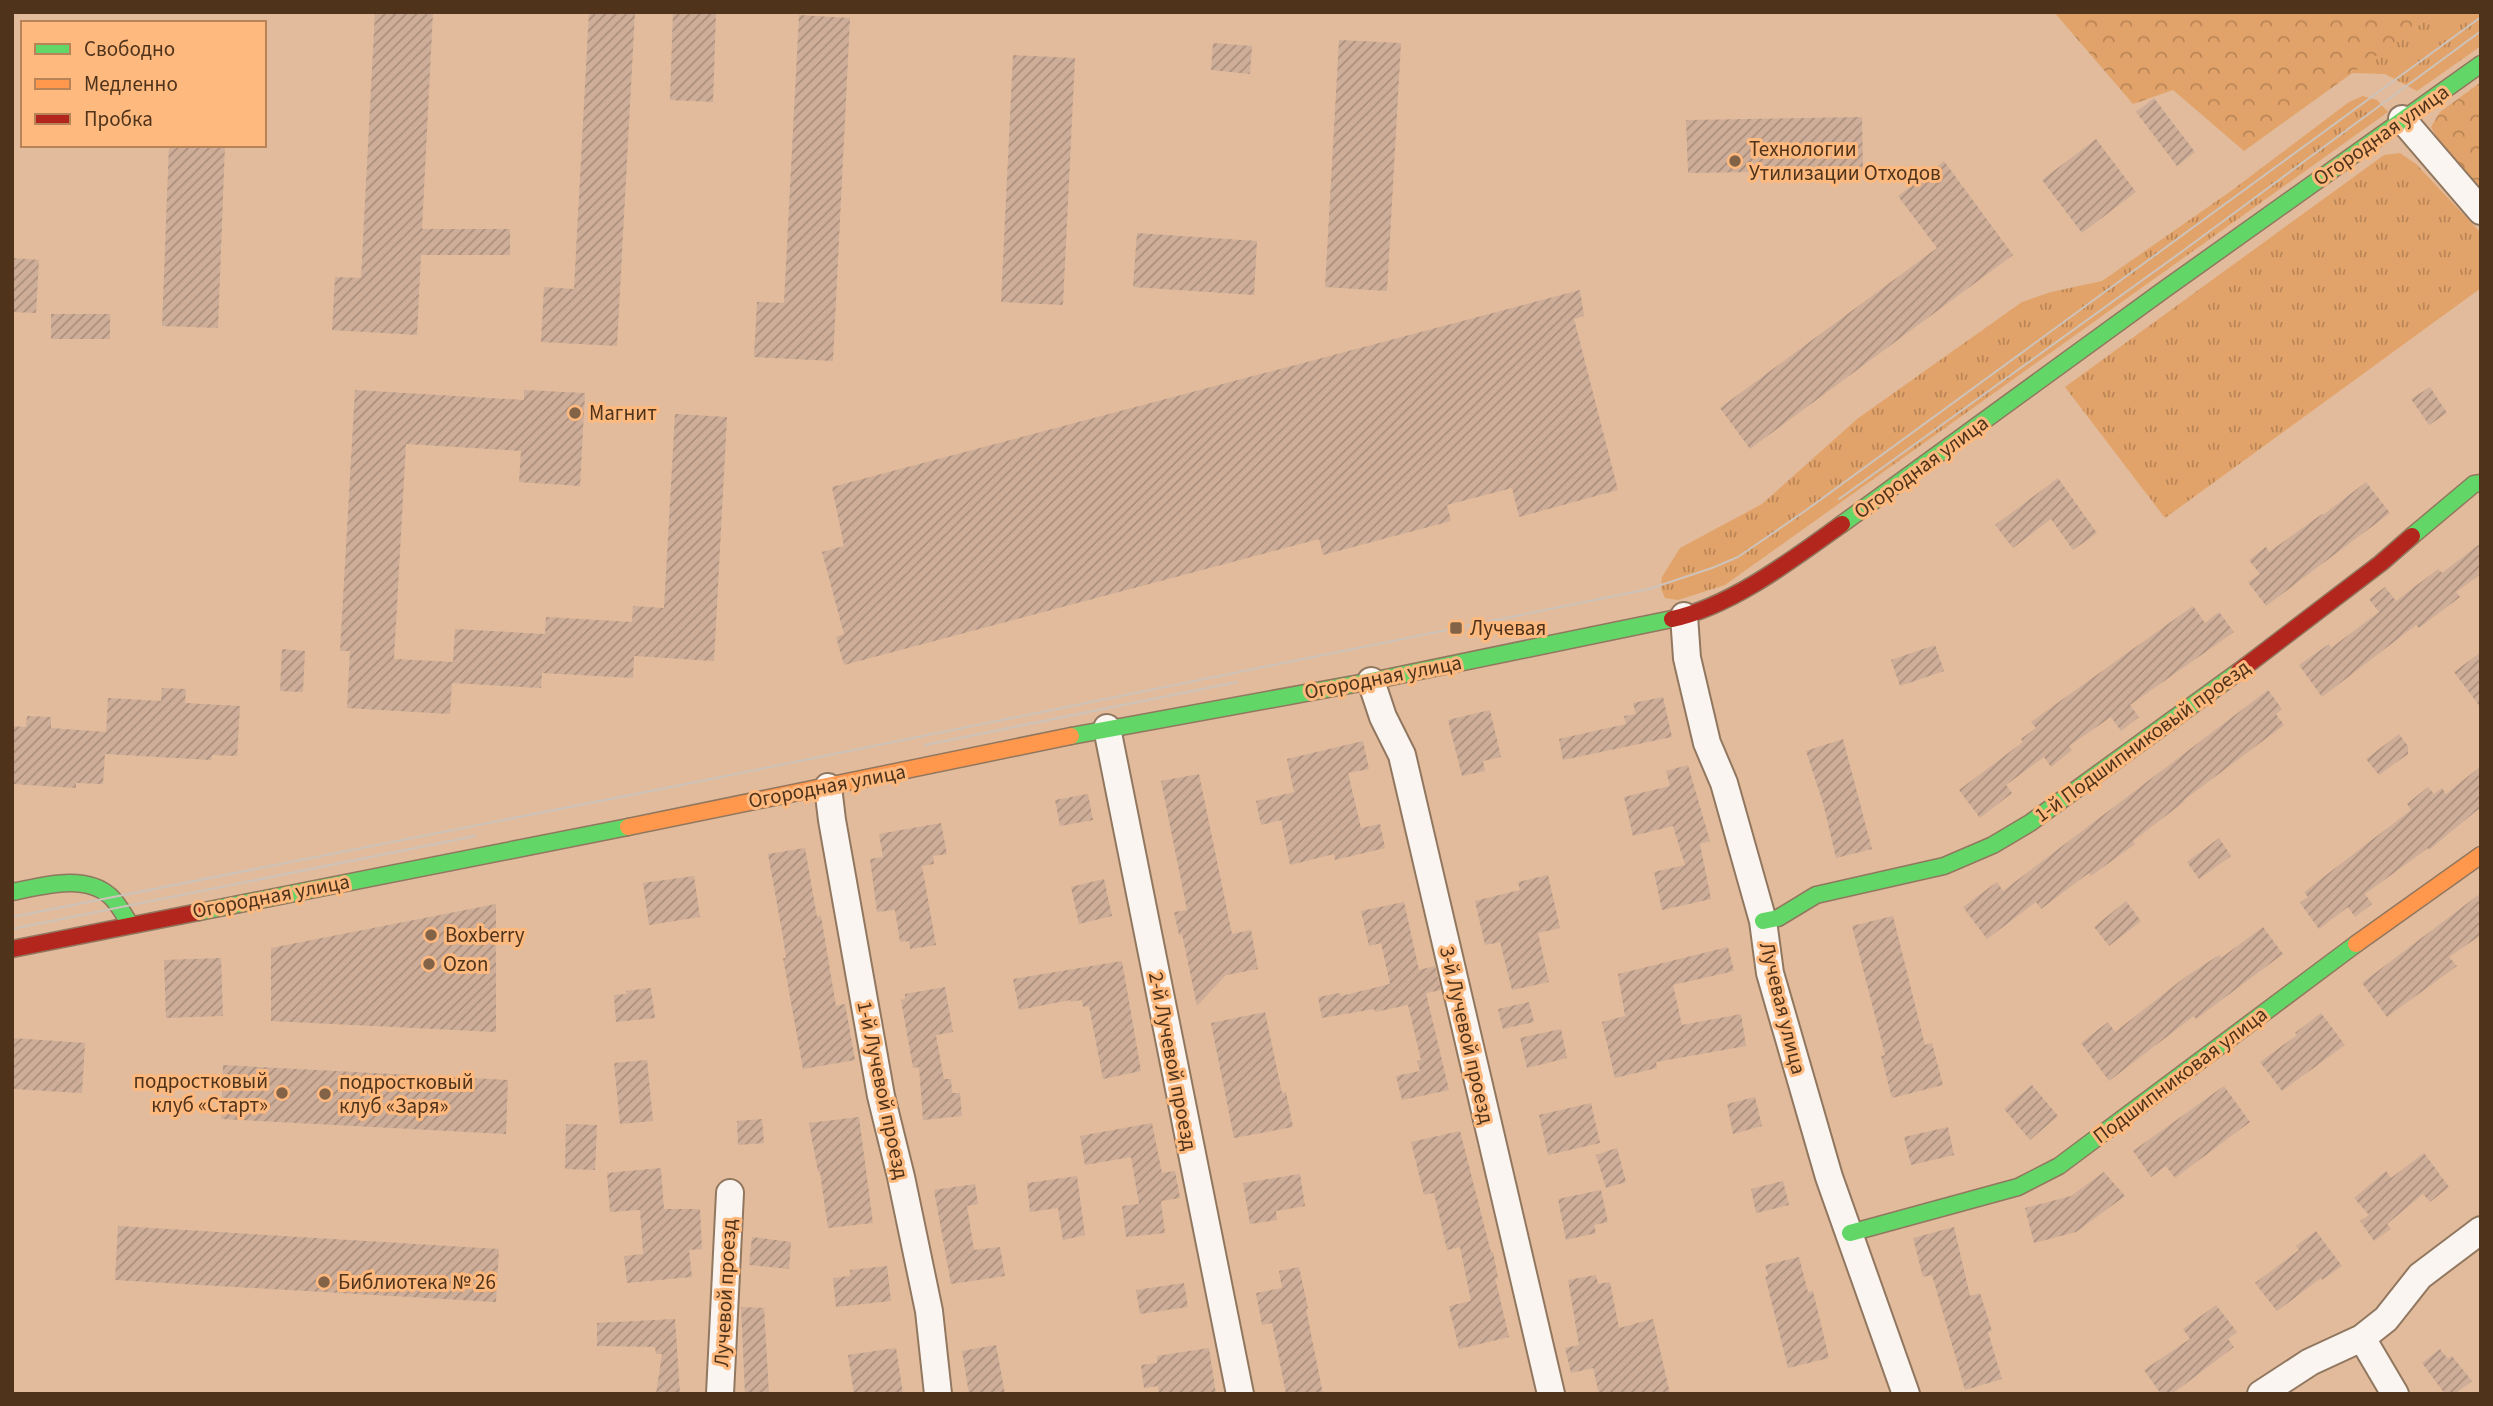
<svg xmlns="http://www.w3.org/2000/svg" width="2493" height="1406" font-family="'Source Sans 3',sans-serif">
<defs>
<pattern id="grass-tufts" width="24" height="20" patternUnits="userSpaceOnUse" patternTransform="scale(1.75)"><rect width="24" height="20" fill="#e2a36a"/><path d="M3 7l-1-3M5 7V3M7 7l1-3M15 17l-1-3M17 17v-4M19 17l1-3" fill="none" stroke="#ba8556"/></pattern>
<pattern id="forest-crowns" width="20" height="18" patternUnits="userSpaceOnUse" patternTransform="scale(1.75)"><rect width="20" height="18" fill="#e2a36a"/><path d="M2 6a3 3 0 1 1 6 0M12 15a3 3 0 1 1 6 0" fill="none" stroke="#ba8556"/></pattern>
<pattern id="building-hatch" width="6" height="6" patternUnits="userSpaceOnUse" patternTransform="scale(1.75)"><rect width="6" height="6" fill="#ceae99"/><path d="M-1 1l2-2M0 6l6-6M5 7l2-2" fill="none" stroke="#aa8e7c"/></pattern>
</defs>
<rect width="100%" height="100%" fill="#e1bb9b"/>
<path fill="url(#grass-tufts)" d="M2437,12h44v34l-64,45 -32,-17 -34,-1z
M2363,96l14,4 11,12 -663,473 -47,15 -13,-2 -4,-9 1,-12 18,-29 82,-44 95,-85 165,-117 29,-10 51,-11 129,-90 118,-89z
M2400,153l16,11 65,69v55l-316,230 -100,-131 319,-232z"/>
<path fill="url(#forest-crowns)" d="M2054,12h383l-193,139 -71,-61 -40,14z
M2481,82v112l-41,-51 -9,-16 9,-15z"/>
<path fill="url(#building-hatch)" d="M375,12h58l-11,217h88v26h-89l-4,80 -85,-5 3,-53 26,1z
M589,12h46l-18,334 -76,-4 3,-55 30,2z
M673,12h43l-3,90 -43,-2z
M799,15l51,3 -17,343 -79,-4 3,-55 27,1z
M1339,40l62,3 -14,248 -62,-4z
M1213,43l39,3 -2,28 -39,-4z
M1013,55l62,3 -12,247 -62,-3z
M2154,98l41,54 -18,14 -41,-54z
M1862,117l1,53 -175,3 -2,-53z
M2096,139l40,53 -54,41 -40,-53z
M169,145h56l-7,183 -56,-2z
M1944,161l69,94 -263,194 -30,-41 217,-160 -39,-52z
M1137,233l120,8 -3,54 -121,-8z
M12,258l27,2 -3,53 -24,-1z
M1580,290l4,26 -10,3 44,171 -99,27 -7,-29 -65,17 4,16 -128,34 -4,-16 -475,126 -8,-28 8,-3 -22,-82 22,-6 -12,-59z
M51,314h59v25h-59z
M2430,387l17,26 -18,12 -18,-26z
M355,390l169,10v-10l61,3 -5,93 -61,-4 2,-31 -115,-7 -12,215 59,3 2,-33 90,5 1,-17 86,5 1,-16 31,2 11,-194 52,3 -13,244 -80,-5 -1,22 -91,-5 -1,15 -89,-5 -2,31 -103,-6 3,-57h-10z
M2058,478l39,55 -24,17 -22,-31 -38,29 -18,-23z
M2366,482l24,31 -124,93 -18,-24 12,-8 -11,-14 17,-13 3,5 53,-38 1,1z
M2481,543v31l-25,18 4,5 -41,31 -3,-3 -94,72 -23,-32 30,-21 2,4 48,-36 -10,-13 16,-12 11,14 42,-32 4,4z
M2193,606l12,17 14,-11 15,20 -104,73 9,12 -18,14 -10,-14 -42,29 3,4 -21,17 -7,-10 -38,28 6,8 -32,25 -21,-28 64,-48 -2,-3 15,-11 -5,-6z
M1935,645l9,26 -44,15 -9,-26z
M282,649l23,2 -2,41 -23,-1z
M2481,652v56l-27,-36z
M162,688l24,1 -1,14 55,3 -3,50 -25,-1 -1,5 -106,-6 -2,30 -27,-1v5l-64,-4v-58l14,1 1,-11 24,1v11l55,4 2,-34 53,3z
M2268,690l14,19 -6,5 8,11 -100,75 1,1 -52,40 2,3 -44,32 -2,-3 -48,36 -5,-7 -49,37 -24,-32 34,-25 6,9z
M1663,697l9,40 -109,23 -4,-21 67,-15 -2,-8 12,-2 -3,-11z
M1490,710l11,47 -18,4 2,10 -23,5 -14,-56z
M2399,734l9,12v8l-29,21 -13,-16z
M1843,739l29,110 -36,9 -13,-55 -17,-52z
M1363,741l6,28 -21,4 13,55 19,-4 5,24 -50,12 -1,-6 -44,11 -9,-45 -20,5 -5,-24 38,-9 -7,-33z
M1688,765l22,76 -10,3 11,55 -49,11 -8,-38 31,-7 -12,-39 -40,10 -9,-39 46,-11 -4,-15z
M2481,766v41l-52,43 -1,-2 -63,46 7,10 -17,13 -7,-10 -29,22 -19,-26 8,-6 -4,-5 107,-82 -4,-6 21,-17 6,7 8,-6 4,6z
M1199,774l33,160 19,-4 7,39 -32,6 -29,31 -15,-72 -3,1 -5,-23 13,-2 -26,-129z
M1088,794l5,26 -33,6 -5,-26z
M941,823l6,31 -14,2 1,8 -12,2 14,79 -26,4 -1,-8 -9,1 -5,-32 -18,2 -7,-53 13,-2 -4,-23z
M2219,838l12,18 -32,23 -12,-17z
M805,848l12,69 4,-1 15,90 9,-2 10,56 -52,9 -20,-111h3l-3,-21 -15,-83z
M1548,875l12,53 -22,5 11,49 -37,8 -12,-48 -15,3 -10,-44 45,-11 -2,-8z
M694,876l6,41 -51,8 -6,-42z
M1104,879l8,37 -33,8 -8,-37z
M2481,893v42l-32,22 8,9 -70,51 -25,-34z
M2126,901l15,20 -32,25 -15,-19z
M1404,902l15,68 16,-4 6,24 -15,3 23,97 -47,10 -6,-24 24,-5 -3,-10 4,-1 -13,-55 -33,7 -1,-3 -52,9 -4,-21 22,-4 1,3 49,-12 -9,-41 -12,3 -8,-35z
M496,904v128l-225,-11v-73z
M1893,916l32,129 7,-2 11,42 -51,13 -11,-42 4,-1 -33,-129z
M2263,927l20,27 -87,65 -2,-3 -85,65 -28,-38 27,-21 7,10 69,-54 35,-23 2,3z
M1728,947l6,24 -61,14 9,40 59,-11 5,32 -90,16 1,6 -42,10 -13,-56 23,-6 -7,-42z
M221,958l2,58 -57,2 -2,-58z
M1122,961l19,110 -38,8 -14,-73 -6,1 -1,-7 -12,2v-2l-51,10 -6,-31z
M945,987l8,45 -17,3 8,44h7l1,14h8l2,23 -39,4 -4,-53 -6,1 -12,-68 4,-1v-5z
M651,988l4,30 -39,4 -2,-27 13,-1 -1,-3z
M1529,1002l5,20 -31,7 -5,-20z
M1265,1012l17,81 4,-1 7,35 -59,11 -23,-115z
M2321,1013l24,32 -63,46 -22,-29 37,-27 -2,-2z
M1561,1029l6,29 -40,10 -7,-30z
M12,1038l73,5 -3,50 -70,-4z
M647,1060l6,61 -33,3 -6,-61z
M223,1065l285,15 -2,54 -285,-15z
M2032,1085l26,31 -28,24 -26,-31z
M2224,1086l26,36 -75,56 -9,-12 -15,11 -18,-26z
M1755,1097l7,29 -29,8 -6,-30z
M1591,1103l9,40 -52,12 -9,-40z
M859,1117l14,106 -45,5 -8,-56h-2l-9,-49z
M762,1119l2,24 -26,2 -1,-24z
M1152,1123l10,50 13,-2 5,27 -19,3 4,32 -39,4 -4,-31 17,-2 -8,-47 -46,8 -5,-29z
M566,1124l31,1 -2,45 -30,-1z
M1948,1127l6,28 -43,10 -7,-28z
M1460,1131l31,121h2l5,26h-3l14,59 -50,12 -10,-43 22,-5 -11,-54 -13,3 -13,-57 -10,2 -13,-53z
M1617,1148l9,34 -20,6 -10,-33z
M2424,1153l25,34 -19,15 -7,-8 -36,30 4,5 -17,12 -14,-20 9,-6 -15,-17 32,-27 5,7z
M661,1168l3,41h36l2,40 -13,1 3,27 -65,6 -3,-27 19,-2 -3,-44 -30,2 -3,-39z
M2104,1172l21,24 -49,36 -42,11 -9,-35 46,-12z
M1300,1174l5,32 -29,5 1,9 -27,4 -7,-41z
M1077,1176l8,59 -22,5 -5,-32 -28,4 -3,-29z
M1783,1181l6,24 -33,8 -5,-24z
M975,1184l3,20 -11,2 7,44 26,-3 5,29 -54,8 -17,-94z
M1601,1190l7,32 -14,3 2,8 -30,7 -8,-41z
M118,1226l381,23 -3,53 -381,-22z
M1954,1227l16,69 10,-3 12,38 -4,1 14,47 -37,11 -33,-115 -9,2 -10,-39z
M2316,1231l26,35 -20,14 -1,-2 -44,33 -22,-28 44,-33 -3,-4z
M752,1237l39,5 -2,27 -40,-4z
M1799,1257l9,35 5,-1 16,67 -41,10 -23,-92h3l-3,-11z
M887,1266l4,35 -55,6 -3,-29 17,-2v-6z
M1299,1267l9,41 -2,1 17,85h-37l-14,-71 -10,2 -6,-32 26,-5 -3,-17z
M1596,1275l2,9 12,-2 9,46 34,-9 17,75h-71l-6,-26 -22,5 -6,-25 14,-3 -11,-65z
M1184,1283l4,24 -48,7 -4,-24z
M2216,1305l21,27 -9,7 6,8 -62,47h-11l-17,-24 46,-31 -7,-10z
M741,1307l23,1 5,86h-24z
M675,1319l5,75h-24l6,-40h-6l-1,-7 -58,-1v-23z
M996,1345l9,49h-36l-7,-43z
M896,1348l7,46h-49l-6,-39z
M1209,1348l7,46h-57l-1,-8 -14,2 -3,-23 16,-2v-7z
M2440,1349l8,10 4,-3 20,25 -17,13h-10l-23,-31z"/>
<g fill="none" stroke-linecap="round" stroke-linejoin="round">
<defs>
<path id="street" d="M2402,119l79,92
M1684,616l3,42 20,85 17,40 39,138 7,52 59,204 77,217
M1371,681l12,36 19,38 149,639
M1107,728l133,666
M828,787l4,33 49,276 20,81 28,134 9,83
M2362,1338l33,56
M720,1394l10,-201
M2261,1394l49,-32 52,-24 24,-19 34,-43 61,-46"/>
<path id="fast" d="M1842,524l323,-235 316,-225
M2412,536l62,-52 7,-1
M1071,736l300,-55 301,-62
M12,892c30,-6 73,-19 98,4 8,7 14,19 20,28
M199,912l429,-85
M1763,921l15,-3 38,-23 128,-29 49,-21 37,-22 208,-151
M1850,1233l168,-46 41,-21 297,-222"/>
<path id="slow" d="M628,827l443,-91
M2356,944l125,-89"/>
<path id="jam" d="M1672,619c60,-13 121,-60 170,-95
M2238,672l143,-109 31,-27
M12,949l187,-37"/>
</defs>
<use href="#street" stroke="#91775f" stroke-width="30"/>
<use href="#fast" stroke="#91775f" stroke-width="19"/>
<use href="#slow" stroke="#91775f" stroke-width="19"/>
<use href="#jam" stroke="#91775f" stroke-width="19"/>
<use href="#street" stroke="#faf5f0" stroke-width="26"/>
<use href="#fast" stroke="#63d668" stroke-width="16"/>
<use href="#slow" stroke="#ff974d" stroke-width="16"/>
<use href="#jam" stroke="#b3261e" stroke-width="16"/>
<path stroke="#cdc3ba" stroke-width="2" d="M1839,499l341,-246 301,-222
M925,745l312,-63
M12,917l669,-132 968,-196 63,-21 26,-11 67,-46 676,-494
M12,929l463,-93"/>
</g>
<g fill="#826348" stroke="#feb97e" stroke-width="2.5">
<circle cx="1735" cy="161" r="7"/>
<circle cx="575" cy="413" r="7"/>
<rect x="1449" y="621" width="14" height="14" rx="3.5"/>
<circle cx="431" cy="935" r="7"/>
<circle cx="429" cy="964" r="7"/>
<circle cx="282" cy="1093" r="7"/>
<circle cx="325" cy="1094" r="7"/>
<circle cx="324" cy="1282" r="7"/>
</g>
<g text-anchor="middle" dominant-baseline="central" stroke-width="6" stroke-linejoin="round" paint-order="stroke">
<g font-size="21" fill="#4f331b" stroke="#feb97e">
<text transform="translate(2381 135) rotate(-35)">Огородная улица</text>
<text transform="translate(1921 467) rotate(-36)">Огородная улица</text>
<text transform="translate(1383 677) rotate(-11)">Огородная улица</text>
<text transform="translate(2142 741) rotate(-36)">1-й Подшипниковый проезд</text>
<text transform="translate(827 786) rotate(-11)">Огородная улица</text>
<text transform="translate(271 896) rotate(-11)">Огородная улица</text>
<text transform="translate(1783 1008) rotate(76)">Лучевая улица</text>
<text transform="translate(1467 1035) rotate(77)">3-й Лучевой проезд</text>
<text transform="translate(1173 1061) rotate(79)">2-й Лучевой проезд</text>
<text transform="translate(2180 1075) rotate(-37)">Подшипниковая улица</text>
<text transform="translate(883 1090) rotate(78)">1-й Лучевой проезд</text>
<text transform="translate(725 1293) rotate(-87)">Лучевой проезд</text>
</g>
<g font-size="21" fill="#4f331b" stroke="#feb97e" text-anchor="start">
<text x="1749" y="149">Технологии<tspan x="1749" dy="24">Утилизации Отходов</tspan></text>
<text x="589" y="413">Магнит</text>
<text x="1470" y="628">Лучевая</text>
<text x="445" y="935">Boxberry</text>
<text x="443" y="964">Ozon</text>
<text x="268" y="1081" text-anchor="end">подростковый<tspan x="268" dy="24">клуб «Старт»</tspan></text>
<text x="339" y="1082">подростковый<tspan x="339" dy="24">клуб «Заря»</tspan></text>
<text x="338" y="1282">Библиотека № 26</text>
</g>
</g>
<rect width="2493" height="1406" fill="none" stroke="#4f331b" stroke-width="28"/>
<rect x="21" y="21" width="245" height="126" fill="#feb97e" stroke="#b88356" stroke-width="2"/>
<rect x="35" y="44" width="35" height="10" fill="#63d668" stroke="#b88356" stroke-width="2"/>
<text x="84" y="56" font-size="21" fill="#4f331b">Свободно</text>
<rect x="35" y="79" width="35" height="10" fill="#ff974d" stroke="#b88356" stroke-width="2"/>
<text x="84" y="91" font-size="21" fill="#4f331b">Медленно</text>
<rect x="35" y="114" width="35" height="10" fill="#b3261e" stroke="#b88356" stroke-width="2"/>
<text x="84" y="126" font-size="21" fill="#4f331b">Пробка</text>
</svg>
